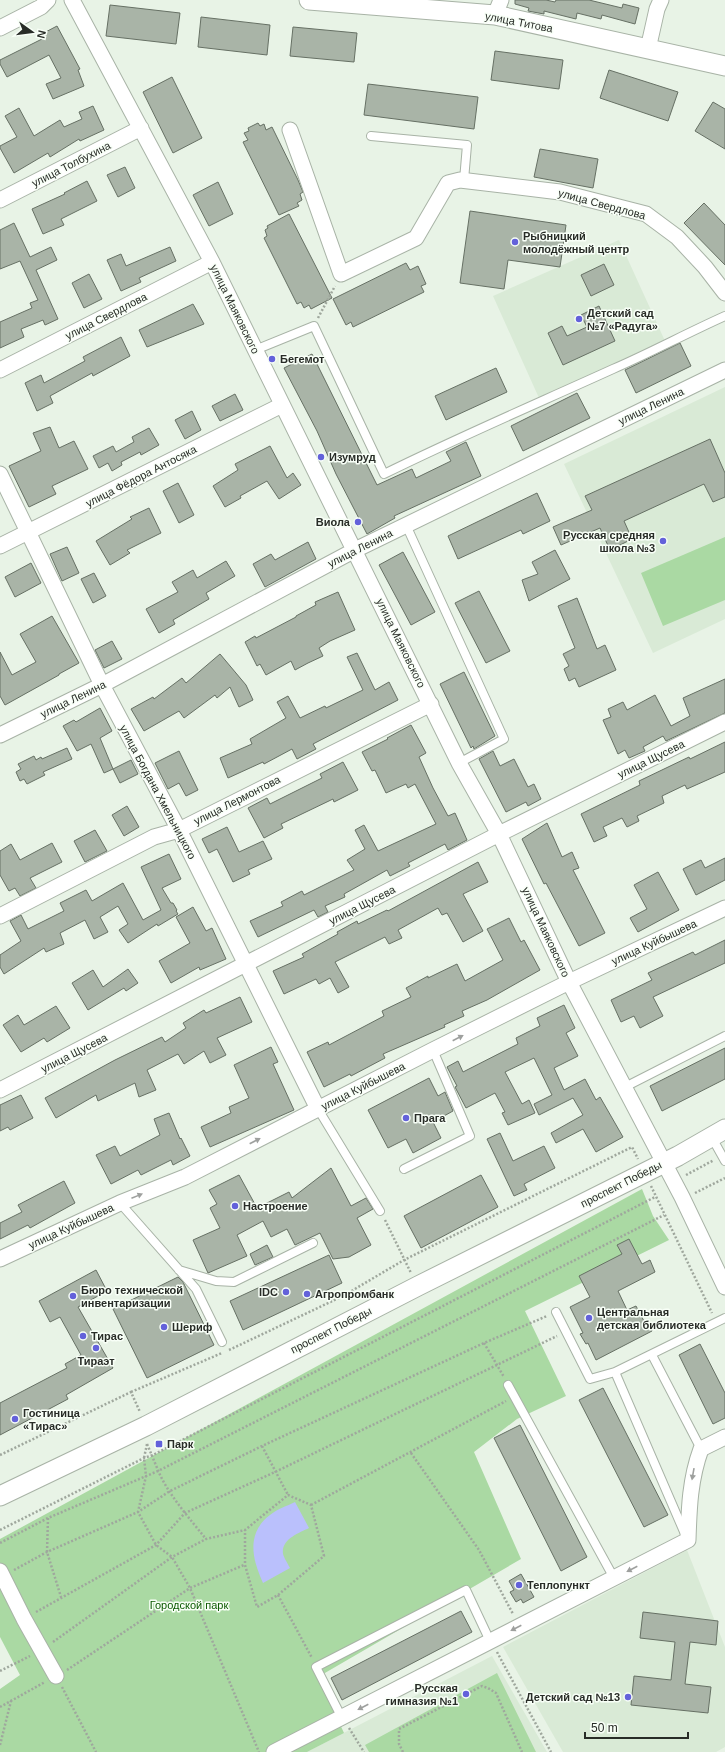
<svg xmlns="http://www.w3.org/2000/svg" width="725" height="1752" font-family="Arial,sans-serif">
<rect width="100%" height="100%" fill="#e8f3e6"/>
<path fill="#d9ead6" d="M619,240l46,101 -126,57 -46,-102z
M725,387v232l-72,34 -89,-189z
M687,1550l38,97v100l-9,5h-153l-60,-105z
M492,1656l55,96h-240z"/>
<path fill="#aad9a3" d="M725,537v63l-62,26 -22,-53z
M642,1189l11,27 16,24 -144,71 41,85 -49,23 -43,33 47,107 -203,118 26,56 -37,19h-307v-63l20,-14 -20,-38v-98z
M497,1673l39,79h-167l-4,-7z"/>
<path fill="#bac0fc" d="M295,1502l14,26c-10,5 -28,11 -26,26 1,4 5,10 7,14l-27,15c-11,-24 -17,-50 7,-68 7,-6 17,-9 25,-13z"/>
<path fill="#a9b4a7" stroke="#667064" d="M515,0h31l9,2 1,-2h33l33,8 1,-4 16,4 -4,16 -33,-9 -1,4 -24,-6 -1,6 -32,-8v3l-16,-3 1,-3 -14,-4z
M110,5l70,8 -4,31 -70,-8z
M201,17l69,8 -3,30 -69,-8z
M57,26l23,43 -2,1 6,16 -31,13 -7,-15 15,-6 -12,-23 -42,22 -7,-13v-4l42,-21 -2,-4z
M293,27l64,6 -3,29 -64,-6z
M495,51l68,9 -4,29 -68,-9z
M609,70l69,22 -10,29 -68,-23z
M172,77l30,61 -29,15 -30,-61z
M368,84l110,13 -4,32 -110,-14z
M713,102l12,7v40l-30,-18z
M93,106l11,24 -24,11 -1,-2 -29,18 -2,-4 -34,20 -14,-25v-2l17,-9 -12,-21 14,-8 15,28 26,-16 4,7 18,-8 -3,-7z
M258,123l2,3 4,-2 2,6 6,-3 26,53 5,12 -3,2 2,6 -5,3 2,3 -20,9 -36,-73 5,-2 -4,-7 5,-2 -1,-3z
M540,149l58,10 -5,29 -59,-11z
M125,167l10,21 -17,9 -11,-22z
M87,181l10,20 -36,18 3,6 -21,9 -11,-25 33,-15 -1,-1z
M218,182l15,32 -24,12 -16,-31z
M704,203l21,22v40l-41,-42z
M470,211l96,14 -6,42 -52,-7 -4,29 -44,-6z
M289,214l43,84 -21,11 -2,-4 -5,3 -3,-6 -4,2 -33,-66 3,-2 -2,-6 3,-2 -1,-2z
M14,223l16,34 21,-10 6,13 -21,10 22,49 -13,6 -2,-5 -22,9 3,8 -24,11v-26l32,-14 -2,-5 8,-3 -18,-39 -20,8v-39z
M170,247l6,14 -37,17 2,4 -20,9 -14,-31 14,-6 5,12z
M406,263l4,7 8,-4 8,18 -5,2 3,6 -71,35 -2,-5 -5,3 -13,-26z
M604,264l10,21 -23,11 -10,-21z
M89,274l13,25 -18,9 -12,-25z
M193,304l11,20 -57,23 -8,-17z
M599,306l16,35 -52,24 -15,-32 14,-7 5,10 20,-9 -6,-12z
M121,337l9,19 -37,20 -1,-3 -42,23 3,7 -16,8 -12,-28 16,-8 3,8 41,-22 -2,-4z
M680,343l11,23 -55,27 -11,-23z
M312,354l65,131 35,-16 4,9 35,-17 -5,-9 20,-10 15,34 -87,40 1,2 -28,16 -31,-60 -19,-43 -33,-63z
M496,368l11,24 -61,28 -11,-24z
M577,393l13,25 -67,33 -12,-25z
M235,394l8,16 -23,11 -8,-15z
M192,411l9,19 -16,9 -10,-19z
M50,427l9,21 15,-7 14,28 -36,17 4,8 -27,13 -20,-41 32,-15 -8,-18z
M149,428l10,17 -18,10 -1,-3 -19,10 1,3 -10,6 -4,-8 -9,5 -6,-12 20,-10 3,6 18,-10 -2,-5z
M710,439l15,34v24l-12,5 -9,-18 -80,37 8,18 -22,11 -10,-22 -39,17 -8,-18 39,-17 -7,-14z
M270,446l17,32 6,-5 8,12 -22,14 -12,-18 -27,15 1,2 -16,9 -12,-21 25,-16 -3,-6z
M178,483l16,32 -15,8 -16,-32z
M537,493l13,28 -27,13 -2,-4 -63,29 -10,-23z
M149,508l12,25 -34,17 3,3 -20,12 -14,-24 36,-22 -2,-2z
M308,542l8,17 -51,28 -12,-23 18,-10 4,6z
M67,547l12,26 -17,8 -12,-27z
M555,550l15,29 -41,22 -7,-21 16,-6 -6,-12z
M403,552l32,60 -24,13 -32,-60z
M226,561l9,15 -29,17 3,6 -36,21 2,4 -16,9 -13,-24 32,-17 -6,-10 21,-12 4,8z
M31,563l10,20 -26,14 -10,-20z
M94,573l12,23 -13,7 -12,-24z
M479,591l31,60 -24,12 -31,-60z
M338,592l17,38 -25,11 -11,7 4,8 -15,7 -13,7 -4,-9 -25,14 -6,-11 -3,2 -12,-24 10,-6 1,2 40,-21v-1l20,-11 -1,-3z
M577,598l20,51 8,-4 11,25 -37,17 -4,-9 -6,3 -5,-12 5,-3 -6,-12 12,-6 -17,-42z
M52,616l27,47 -20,11v1l-54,30 -5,-9v-44l12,23 24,-13 -16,-28z
M112,641l10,18 -18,9 -9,-18z
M357,653l18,37 14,-8 9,18 -85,44 3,5 -19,10 -5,-10 -28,15 -1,-2 -35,16 -8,-20 32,-14 -2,-5 36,-21 -9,-16 11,-6 12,22 25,-12 1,2 37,-18 -16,-33z
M220,654l26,31 7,15 -14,7 -9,-20 -13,11 -2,-3 -31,23 -5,-7 -35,20 -13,-22 22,-12 1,2 28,-21 4,5z
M464,672l31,64 -21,13 -1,-3 -2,2 -31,-64z
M725,679v34l-59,28 -3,-5 -20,11 2,4 -16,7 -4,-8 -7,4 -15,-34 8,-3 -3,-8 15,-7 4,8 28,-15 16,31 19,-10 -7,-18z
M100,708l12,23 -12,7 13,31 -9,4 -13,-29 -14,7 -14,-25 11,-6 2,2z
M411,725l15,28 -7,4 14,31 15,28 7,-3 12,27 -19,10 -3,-6 -37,19 2,3 -20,10 -3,-6 -43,24 1,3 -20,9 3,6 -10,5 -4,-7 -56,27 -8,-16 33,-15 -2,-4 21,-11 2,4 50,-25 -7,-10 18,-11 -10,-19 9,-5 14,26 58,-27 -21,-40 -7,4 -2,-4 -20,9 -11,-23 -3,1 -10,-19 26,-13 -1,-1z
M725,742v30l-38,17 -2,-4 -23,11 2,7 -27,13 2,5 -12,6 -5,-9 -19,9 4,9 -13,6 -13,-28 59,-29 -1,-4 50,-24 1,2z
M67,748l5,11 -29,13 2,3 -18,9 -3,-5 -4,2 -4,-9 5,-3 -3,-5 16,-8 2,4 5,-3 1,2z
M179,751l19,39 -12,6 -7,-13 -11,6 -13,-26z
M493,751l7,15 14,-7 14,28 6,-3 7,15 -13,7 -2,-4 -20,10 -27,-53z
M131,760l7,14 -18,9 -7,-14z
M343,762l15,28 -24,12 -1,-3 -52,25 2,4 -19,10 -16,-30 19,-10 3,6 52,-26 -2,-4z
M127,806l12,21 -15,9 -12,-21z
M547,823l15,34 10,-5 7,16 -6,2 32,63 -26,13 -33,-63 -2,1 -22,-45z
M227,827l12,25 24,-11 9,18 -24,11 2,4 -17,8 -16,-33 -8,4 -7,-14z
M95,830l12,21 -22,11 -11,-21z
M52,843l10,19 -32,16 6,10 -16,8 -5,-8 -6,3 -9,-16v-24l11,-7 9,16z
M169,854l12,25 -19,9 9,15h2l4,7 -1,1 2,3 -20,12 -1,-2 -29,19 -9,-13 9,-6 -10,-18 -18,11 8,15 -14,7 -9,-19 -25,13 4,11 -18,8 -2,-4 -40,26 -4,-7v-12l21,-14 -11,-20 11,-6 7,14 36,-18 -4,-8 26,-13 6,11 31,-18 20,37 18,-10 -20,-43z
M725,858v22l-29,15 -13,-26 18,-9 4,8z
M478,862l10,20 -25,12 20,37 -20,11 -16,-29 -5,2 -4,-7 -40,22 4,8 -13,6 -4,-7 -50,25 14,25 -11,6 -8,-15 -11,6 -3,-5 -32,15 -11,-23 31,-14 -2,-3 36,-20 -1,-2 20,-11 1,3 29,-14 1,1z
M658,872l21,38 -41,22 -8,-14 17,-9 -13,-24z
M193,907l13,24 6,-3 14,31 -26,11 -1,-3 -28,16 -12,-22 31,-18 -14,-26z
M509,918l12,24 3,-2 16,30 -53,30 -25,11 2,5 -20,9 1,2 -62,27 2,4 -34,18 -1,-2 -26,13 -17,-35 21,-10 1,3 55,-29 -2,-5 29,-14 -5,-9 22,-12v2l29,-14 8,17 38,-21 -16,-31z
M725,940v23l-72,34 10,19 -23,12 -6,-12 -13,6 -10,-22 41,-20 -4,-7 45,-21 2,3z
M128,969l10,14 -12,8 -2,-3 -36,22 -16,-27 21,-13 10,17z
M240,997l12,25 -35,16 9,17 -16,8 -6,-12 -20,13 -6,-10 -31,16 9,20 -17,7 -4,-14 -37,18 -2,-6 -40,23 -11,-20 70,-38 47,-23 3,5 21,-14 -3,-5 21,-13 2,3z
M564,1005l11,23 -9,5 12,23 -24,12 10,22 21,-11 11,21 4,-3 23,40 -27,15 -13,-23 -27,14 -5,-10 32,-18 -10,-17 -34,17 -5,-11 18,-9 -18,-37 -29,14 17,32 7,-4 6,13 -27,12 -6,-12 3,-1 -10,-19 -29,15 -11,-21 2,-1 -10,-19 11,-6 5,11 55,-28 -2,-6 24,-12 -3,-8z
M56,1006l14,22 -23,14 -3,-4 -23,14 -18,-27 15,-10 6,10z
M271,1047l7,15 -5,2 21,46 -84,37 -9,-20 30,-14 -2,-6 20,-9 -15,-33z
M725,1048v31l-63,32 -12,-25z
M429,1078l9,18 7,-4 8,19 -20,11 8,16 -28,15 -7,-14 -18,9 -20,-38z
M21,1095l12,23 -23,12 -2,-3 -8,4v-26z
M169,1113l11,26 1,-1 9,18 -17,9 -2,-5 -30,15 -3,-5 -27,14 -15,-29 19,-9 5,10 40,-21 -6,-16z
M500,1133l13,28 31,-15 11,22 -31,16 3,6 -13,6 -27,-57z
M331,1168l20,38 15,-8 7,11 -16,9 14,27 -22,12 -16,2 -13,-26 -25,12 -8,-16 -16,8 -8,-16 -26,14 10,21 -39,17 -15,-33 27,-12 -10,-20 7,-4 -8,-14 30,-15 18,33 32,-16 3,6z
M481,1175l17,32 -77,41 -17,-32z
M64,1181l11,22 -45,25 -2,-3 -28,14v-16l22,-11 -4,-7z
M629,1239l13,25 8,-4 5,12 -37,19 9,19 9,-4 9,17 2,-2 5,10 -56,29 -8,-17 -2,1 -6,-10 3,-1 -13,-26 20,-10 -11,-21 43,-22 -5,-9z
M267,1245l6,12 -18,8 -5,-11z
M329,1255l13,28 -99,47 -13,-29z
M96,1270l11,21 -29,16 35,61 -47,27 2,4 -68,36v-32l67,-35 -2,-4 16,-9 -21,-38 -10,5 -11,-21z
M178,1277l5,5 31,63 -67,33 -34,-69z
M700,1344l25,49v25l-12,6 -34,-69z
M603,1388l65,127 -24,12 -65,-127z
M520,1425l67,132 -26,14 -67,-133z
M521,1574l13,23 -11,6 -2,-4 -5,3 -6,-10 4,-2 -5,-9z
M461,1611l11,21 -130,68 -11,-22z
M643,1612l75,9 -2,24 -26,-3 -5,42 26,3 -3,26 -77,-8 3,-29 37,4 4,-38 -35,-4z"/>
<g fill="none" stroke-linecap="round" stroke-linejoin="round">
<defs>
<path id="service" d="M371,136l96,9 -3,35
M255,350l59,-24 70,148c75,-37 152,-70 229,-105 37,-16 74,-36 112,-53
M406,525l98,214 -45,24
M623,1088l102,-52
M318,1109l62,102
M711,1136l14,25
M404,1169l66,-33 -37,-86
M120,1203l76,86 26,53
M179,1270l37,11 18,1 79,-39
M556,1312l34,67 25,-7 110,-54
M652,1355l49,94
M615,1372l70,162
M508,1385l106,193
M342,1718l-26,-51 150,-77 24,51"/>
<path id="minor" d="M72,0l140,262 247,501 40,71 70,148 113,215 43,90
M495,15l6,-15
M0,28l41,-21 7,-7
M648,49l9,-40 4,-9
M290,130l51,144 75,-36 32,-55 12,-3 100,12 86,22 31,23 28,30 20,26
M0,200l141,-72
M0,370l212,-108
M0,474l102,211 77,145 139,279
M0,546l282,-141
M0,735l102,-50 253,-135 370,-180
M0,916l154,-79 25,-7 252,-126
M0,1090l499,-256 226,-112
M0,1259l120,-56 65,-26 248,-127 136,-68 156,-74
M0,1571l24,48 32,57
M274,1752l414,-212c1,-32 2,-61 13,-91l24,-12"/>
<path id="tertiary" d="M309,0l186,15 230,51
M0,1496l146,-70 272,-140 260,-130 47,-27"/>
</defs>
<use href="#service" stroke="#a8b3a6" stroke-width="10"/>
<use href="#minor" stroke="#a8b3a6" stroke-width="17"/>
<use href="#tertiary" stroke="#a8b3a6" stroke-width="21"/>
<path stroke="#9fa79d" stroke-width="2.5" stroke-dasharray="2 2" stroke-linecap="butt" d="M318,318l17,-32
M686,1175l28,-15
M651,1186l61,127
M695,1193l30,-15
M385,1220l26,53
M484,1343l20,34
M229,1350l114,-54 61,-36 228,-113 6,12
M131,1392l91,-39
M147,1444l-3,14 2,18 -8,36 18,33 16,12 18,31 69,164
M147,1444c4,9 7,17 11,26 9,23 32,49 48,69
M262,1446l26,49
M411,1453l68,97 34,64
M0,1455l131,-63 9,20
M311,1505l195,-104
M48,1518l-1,34 14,45
M0,1530l144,-72 9,-3 502,-258
M0,1543l48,-25 110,-47 506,-256
M14,1570l33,-18 91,-40 32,-21 92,-45 222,-103 63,-27
M278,1595l34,63
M36,1612l120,-67 29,-32 90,-41 282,-136
M53,1642l119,-85 34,-18 39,-9 43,-35 23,10 13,51 -46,39 -21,12 -12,-42v-35
M497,1652l54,100
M67,1670l123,-82 54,-23
M0,1671l30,-15
M62,1687l34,65
M0,1707l45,-25
M349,1728l15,24
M0,1745l11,-44
M403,1752l-4,-8v-15l83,-43 6,2 8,5 26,59"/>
<use href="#service" stroke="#fff" stroke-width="8"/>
<use href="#minor" stroke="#fff" stroke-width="15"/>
<use href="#tertiary" stroke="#fff" stroke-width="19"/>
</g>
<defs><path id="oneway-solid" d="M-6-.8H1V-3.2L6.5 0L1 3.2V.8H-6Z"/></defs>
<g fill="#9ea09e">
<use href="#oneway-solid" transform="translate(458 1038) rotate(-27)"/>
<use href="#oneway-solid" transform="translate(255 1141) rotate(-27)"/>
<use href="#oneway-solid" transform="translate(137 1196) rotate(-22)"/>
<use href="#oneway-solid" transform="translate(693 1474) rotate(100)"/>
<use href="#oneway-solid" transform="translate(632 1569) rotate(153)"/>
<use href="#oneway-solid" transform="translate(516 1628) rotate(153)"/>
<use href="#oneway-solid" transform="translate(363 1707) rotate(153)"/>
</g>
<g fill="#6361da" stroke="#f8fff7" stroke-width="1.5">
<circle cx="515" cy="242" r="4"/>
<circle cx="579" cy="319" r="4"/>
<circle cx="272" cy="359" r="4"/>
<circle cx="321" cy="457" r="4"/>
<circle cx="358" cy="522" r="4"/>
<circle cx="663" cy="541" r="4"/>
<circle cx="406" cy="1118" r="4"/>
<circle cx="235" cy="1206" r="4"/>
<circle cx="286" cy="1292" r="4"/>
<circle cx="307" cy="1294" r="4"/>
<circle cx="73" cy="1296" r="4"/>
<circle cx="589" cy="1318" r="4"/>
<circle cx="164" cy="1327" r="4"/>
<circle cx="83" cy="1336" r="4"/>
<circle cx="96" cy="1348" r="4"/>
<circle cx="15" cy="1419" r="4"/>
<rect x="155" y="1440" width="8" height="8" rx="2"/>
<circle cx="519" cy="1585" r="4"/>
<circle cx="466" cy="1694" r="4"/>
<circle cx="628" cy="1697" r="4"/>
</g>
<g text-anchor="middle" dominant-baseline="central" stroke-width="3" stroke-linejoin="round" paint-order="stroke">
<g font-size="11" fill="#282c27" stroke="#f8fff7">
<text transform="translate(519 22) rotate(11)">улица Титова</text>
<text transform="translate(71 164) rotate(-27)">улица Толбухина</text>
<text transform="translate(602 204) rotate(15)">улица Свердлова</text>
<text transform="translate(235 309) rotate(64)">улица Маяковского</text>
<text transform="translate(106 316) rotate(-27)">улица Свердлова</text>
<text transform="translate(651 406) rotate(-26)">улица Ленина</text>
<text transform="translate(141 476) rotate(-27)">улица Фёдора Антосяка</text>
<text transform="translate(360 548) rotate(-27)">улица Ленина</text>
<text transform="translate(401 643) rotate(64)">улица Маяковского</text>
<text transform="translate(73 699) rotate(-26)">улица Ленина</text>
<text transform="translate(651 759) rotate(-26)">улица Щусева</text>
<text transform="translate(158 792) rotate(62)">улица Богдана Хмельницкого</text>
<text transform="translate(237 800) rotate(-27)">улица Лермонтова</text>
<text transform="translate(362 905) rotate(-27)">улица Щусева</text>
<text transform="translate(546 932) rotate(65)">улица Маяковского</text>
<text transform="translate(654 942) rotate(-25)">улица Куйбышева</text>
<text transform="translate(74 1053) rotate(-27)">улица Щусева</text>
<text transform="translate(363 1086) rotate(-27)">улица Куйбышева</text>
<text transform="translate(621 1184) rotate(-27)">проспект Победы</text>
<text transform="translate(71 1226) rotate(-25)">улица Куйбышева</text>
<text transform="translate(331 1330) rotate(-27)">проспект Победы</text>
</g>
<g font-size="11" font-weight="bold" fill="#282c27" stroke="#f8fff7" text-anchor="start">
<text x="523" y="236">Рыбницкий<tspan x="523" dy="13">молодёжный центр</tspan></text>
<text x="587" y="313">Детский сад<tspan x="587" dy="13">№7 «Радуга»</tspan></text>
<text x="280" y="359">Бегемот</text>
<text x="329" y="457">Изумруд</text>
<text x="350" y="522" text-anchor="end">Виола</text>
<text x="655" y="535" text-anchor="end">Русская средняя<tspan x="655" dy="13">школа №3</tspan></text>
<text x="414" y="1118">Прага</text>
<text x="243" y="1206">Настроение</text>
<text x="81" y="1290">Бюро технической<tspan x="81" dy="13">инвентаризации</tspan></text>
<text x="278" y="1292" text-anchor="end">IDC</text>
<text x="315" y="1294">Агропромбанк</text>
<text x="597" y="1312">Центральная<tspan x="597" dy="13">детская библиотека</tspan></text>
<text x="172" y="1327">Шериф</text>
<text x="91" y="1336">Тирас</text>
<text x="96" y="1361" text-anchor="middle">Тираэт</text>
<text x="23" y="1413">Гостиница<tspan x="23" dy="13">«Тирас»</tspan></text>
<text x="167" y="1444">Парк</text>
<text x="527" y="1585">Теплопункт</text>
<text x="458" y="1688" text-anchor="end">Русская<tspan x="458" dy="13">гимназия №1</tspan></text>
<text x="620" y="1697" text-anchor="end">Детский сад №13</text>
</g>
<g font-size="11" fill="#0b5900" stroke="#f8fff7">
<text x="189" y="1605">Городской парк</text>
</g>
</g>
<g transform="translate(32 32) rotate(104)" stroke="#f8fff7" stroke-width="3" paint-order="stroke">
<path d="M0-3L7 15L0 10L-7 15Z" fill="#282c27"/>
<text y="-6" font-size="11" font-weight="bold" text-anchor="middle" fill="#282c27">N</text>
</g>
<path d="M585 1732v6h103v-6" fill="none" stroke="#282c27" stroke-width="2"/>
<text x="591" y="1732" font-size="12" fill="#282c27" stroke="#f8fff7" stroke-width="3" paint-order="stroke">50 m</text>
</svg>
